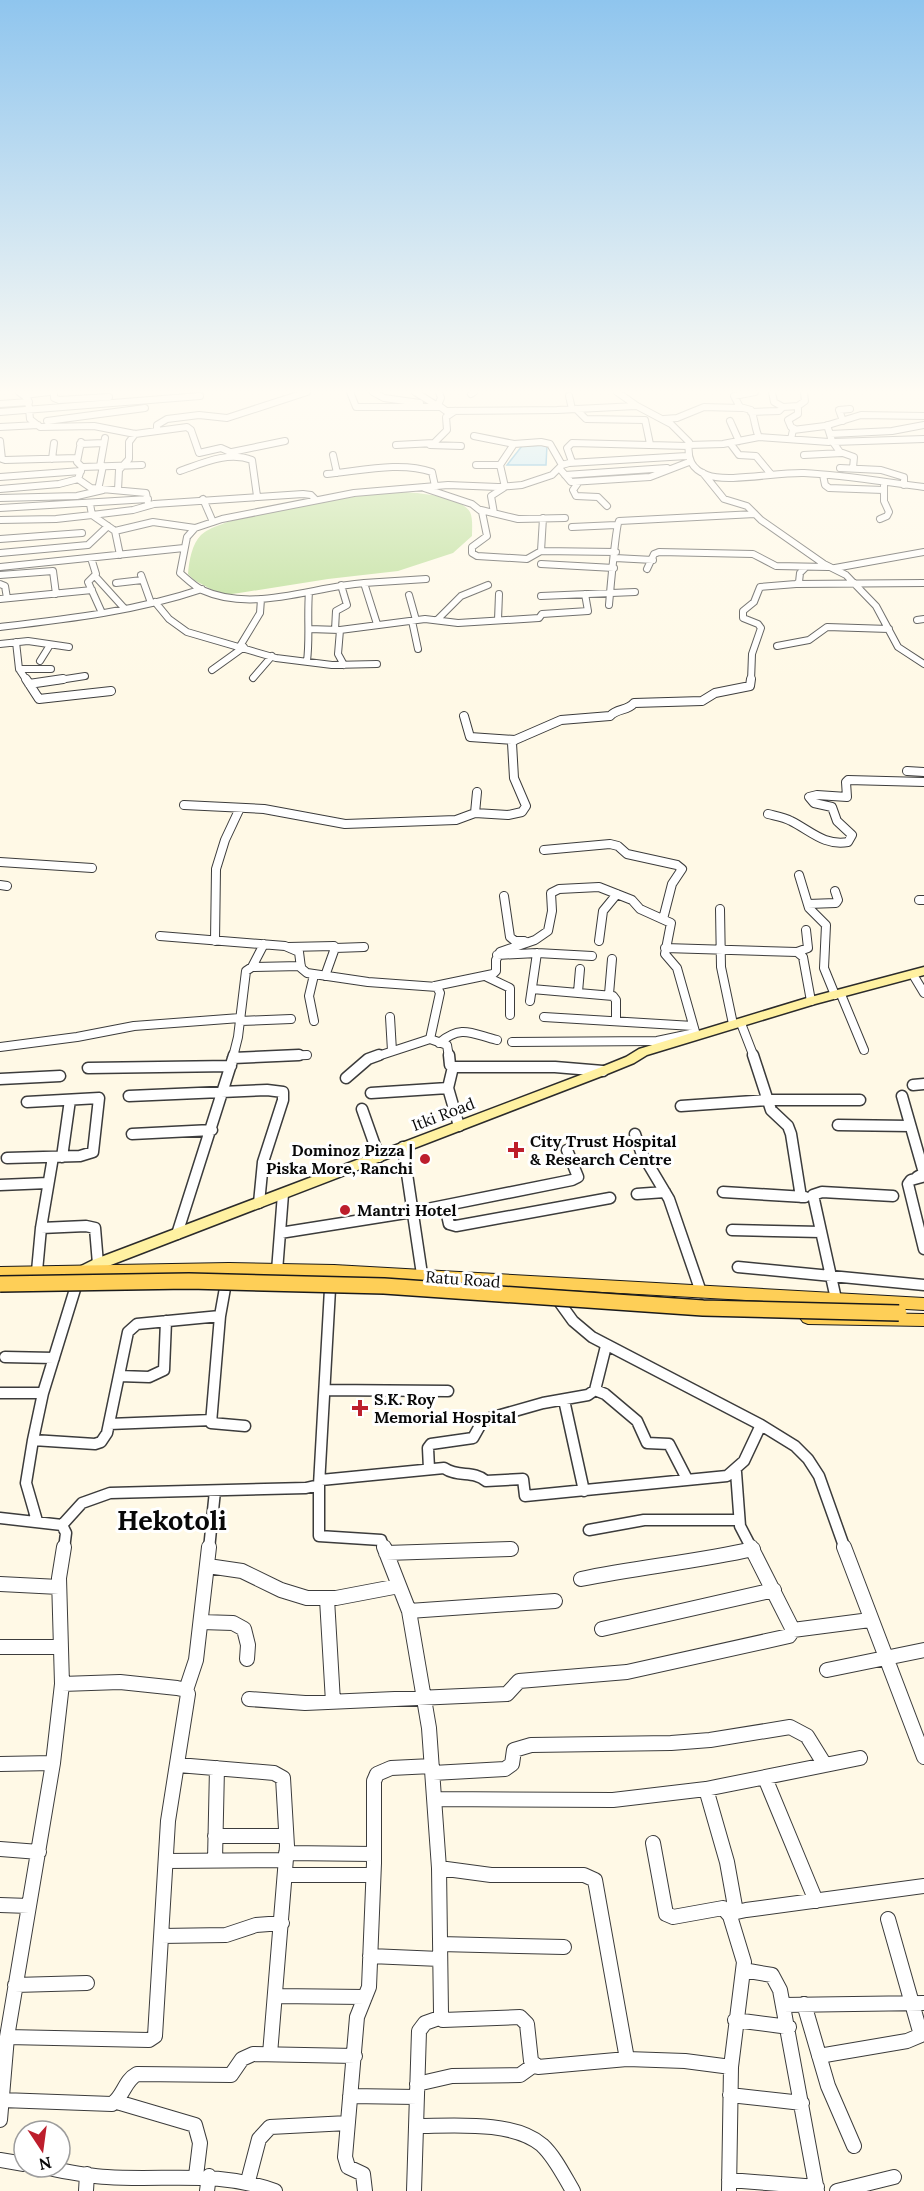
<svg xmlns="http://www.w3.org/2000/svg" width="924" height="2191" font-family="Lora,serif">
<rect width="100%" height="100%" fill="#fff9e6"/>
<path fill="#b4db8e" d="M395,492c18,0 65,3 75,20 3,6 2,17 2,24l-19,17 -55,18 -70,8 -89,14 -15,2 -8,-3 -22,-12 -6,-6c1,-13 4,-30 13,-39 23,-22 159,-40 194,-43z"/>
<path fill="#a9def8" stroke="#2e97d1" stroke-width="1.5" d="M547,445l-1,20h-39l15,-19z"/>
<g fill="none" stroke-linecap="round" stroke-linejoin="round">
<defs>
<path id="street-far3" d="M19,392l9,7 2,20 10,8 54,-1 41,8 52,-7 4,3 8,23 22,-5 9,4
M54,392v6l5,2 50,-3
M350,392l6,15h83
M373,392l11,6 36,5
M415,392l21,13
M439,392l2,6 -3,7 8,6 111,-1 79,-4
M617,392l20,14 34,18 18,18c-2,16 2,27 18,33 20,8 71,-3 97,-2 40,2 80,9 120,14
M755,392l-21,4 6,11 11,3c4,9 4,20 8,27
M772,392l2,10 9,5
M471,394l3,-2
M24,395l25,-3
M569,396l3,13
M0,404l29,-2
M576,409l10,10 59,1 5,24
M0,412l200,-16
M751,412l28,-1 4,-4 15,-1 7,-5 -1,-9
M664,419l13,-1 27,-11 37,1
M47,421l98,-13
M730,421l9,20
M843,421l-4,-11 11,-1
M0,427l38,-2
M795,429l-4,-2 -3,-7 10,-6v-8
M157,431v-6l10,-6 32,-4 28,3 80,-26
M830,434l62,-3 32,-6
M474,436l40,8
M791,439l2,-9 32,-4 36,-11 63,1
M0,441l2,18 3,1 72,-2
M832,441l8,11 14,5 -1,11
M833,442l91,-3
M730,443l9,12 17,1 14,17
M80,444l24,-1
M396,445l38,-2 13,-13 -1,-13 9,-6
M430,445l31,1
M688,445l35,-1 36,-7 70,5 3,-1 -5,-16
M232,452l53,-11
M333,455l4,18
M804,455l38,-2
M52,459l2,-16
M572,462l-5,-14 5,-5 116,3
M476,465h24l14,-21 27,-2 9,2 12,21
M100,466l5,-28
M82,467l60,-2
M840,468l41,2 23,7v8
M560,469l11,13 79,-5 39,-15
M180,471c23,-8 48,-20 72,-11l5,36
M703,473l21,26 23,7 14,14 63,44 22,11 30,31 22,41 26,17
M327,474c33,-3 73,-13 105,-2l3,14
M565,475l102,-7
M823,475l2,10 4,3 54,2
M0,477l81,-6
M78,479l13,9 55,5 2,10
M578,483l-5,7 3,6 22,1 9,9
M424,488l48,16 10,8 5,24 -15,11v6l5,3 50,3 14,-8 75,1
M0,489l59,-5 19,-5 4,-12 -5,-5 4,-20
M98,490l5,-24
M118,490l1,-20 10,-11v-17l6,-8
M0,498l77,-2 26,-6
M203,499l10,23
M90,504l2,11 41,-5 21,-6 149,-10 8,1 4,4
M0,508l148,-9
M481,510l37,9 47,-1
M494,513l-3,-17 14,-9 -5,-22
M880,519l7,-3 2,-4 -5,-11v-16
M0,520l56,-1 36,-4 23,16 5,24
M572,527l44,-2
M115,531l38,-9 42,6
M0,539l82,-6
M541,551l2,-33
M0,553l88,-8 20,-19
M91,558l5,16 -8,8 14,31
M615,558l38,2
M541,564l73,4
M0,567l184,-19
M835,568l89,-16
M647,569l7,-15 5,-2 94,2 23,12 52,1
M0,575l53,-4 3,23
M141,575l10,28
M95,576l29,32
M116,583l26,-3
M364,583l62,-4
M0,584l5,2 2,12
M796,584l128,-1
M409,595l7,25
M541,596l94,-4
M0,599l92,-9
M155,602l14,17 18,13 89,26 56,7 45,-1
M609,605c1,-12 7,-80 10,-84l136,-7
M437,620l24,-24 27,-11
M498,620l1,-26
M917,620l7,-1
M412,621l6,28
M377,624l-13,-41c-53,4 -111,30 -162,7 -8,-4 -15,-11 -22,-17l7,-36 8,-9 27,-9 132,-26 94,-8 50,2 24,-2 30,-10 10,-10 7,-2 118,-7
M0,627c68,-8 137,-16 202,-38
M309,629l31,1
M335,630l1,-19 11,-6 -6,-20
M16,642l3,27 8,12
M0,644l28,-3 41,6
M240,646l20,-33 1,-14
M777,646l32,-6 18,-13 62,2
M40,661l10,-16
M307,661c3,-24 0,-44 2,-69
M344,665l-6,-11 2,-24 85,-11 33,4 81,-5 3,-4 46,-3 -3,-17
M19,669h32
M212,670l32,-23
M253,678l19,-22
M53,681l32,-5
M751,681l1,-27 9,-26 -3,-4 -15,-6v-7l11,-9 6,-15 36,-3 3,-2 1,-9 6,-6"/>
<path id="street-far2" d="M26,679l13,20 72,-8
M29,684l34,-5
M464,716l6,21 45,3
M907,771l17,1
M184,805l80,4 81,15 111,-4 19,-7 33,2 14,-3 4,-6 -12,-28 -2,-35 3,-3 46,-20 49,-4c7,-8 18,-5 24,-13l68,-2 13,-8 35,-7 1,-7
M475,813l2,-21
M768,814c8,2 16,3 23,7 20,10 33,25 57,21l4,-7 -15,-14 -5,-14 -18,-4 -5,-6 8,-2 30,2 -1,-15 2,-2 76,2
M544,850l66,-6 8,2 9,8 50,11 5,4 -10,15 -9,35
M0,862l92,6
M799,875l10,33 17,17 -2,43 11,27
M0,885l7,1
M504,896l6,41 5,4h9
M919,900h5
M808,904l28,-1 2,-3 -3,-9
M720,909l1,58 12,57
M160,936l125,10 14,6 2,16 6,5 61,9 69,5 3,6 -10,46 17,6 2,12
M215,941l1,-72 9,-29 15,-32
M599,941l4,-30 14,-17
M288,947l46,-1
M665,948l132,4 6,5 8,44
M797,952l11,-4 -2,-18
M497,955l40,-2 55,3
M252,967l12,-23
M314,975l-5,21 5,25
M325,976l10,-28 29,-1
M487,977l23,11v27
M915,978l9,15
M435,986l58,-12 3,-3v-11l4,-8 35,-12 13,-9 4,-20 -1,-18 8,-4 40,-2 33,13 8,9 31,14 -6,31 12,14 19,67
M532,989l81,7 3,4v19
M578,992l2,-23
M609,994l3,-35
M842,997l22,53
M530,1001l7,-48
M390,1017l2,34
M544,1017l149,9
M240,1021l51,-2
M742,1026l12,31
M512,1042l145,-1 38,-8
M439,1043c23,-19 33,-9 58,-3
M0,1047l77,-10 57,-11 106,-8
M233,1057l5,-20 8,-66 6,-4 49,-1
M262,1057l45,-2
M375,1057l55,-18"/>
<path id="street-far1" d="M449,1055l1,10 3,2h102l48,4
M753,1055l18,55 17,16 3,8 10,63
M233,1058l66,-3
M88,1068l143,-2
M346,1078l22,-19 11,-4
M0,1079l60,-3
M913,1085l11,-1
M448,1088l11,38
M371,1093l77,-5 5,-21
M129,1096l138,-6 16,2v8l-20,62 -4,41
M902,1096l22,77 -7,4
M681,1106l87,-6h92
M362,1109l17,48
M838,1125l72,1
M132,1134l80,-4
M635,1134l6,18 28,47 32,93
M403,1147l20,134
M62,1157l8,-57
M7,1158l73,-2 13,-4 6,-54 -72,4
M922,1177l-11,3 -3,4 16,65
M0,1185l48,-2
M723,1192l82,5
M637,1194l28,-2
M445,1206l4,18 7,2 154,-28
M41,1228l45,-2 9,2 3,36
M732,1230l89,2
M280,1233l132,-21 160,-32 6,-3 -11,-27
M177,1234l57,-179
M738,1267l186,18
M37,1271l4,-43 12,-71
M277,1271l6,-77
M836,1299l-23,-104 9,-3 71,4
M560,1303l13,18 19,16 169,88 34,21 13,13 11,17 26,73
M220,1316l-9,107 34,3
M5,1357l49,1
M119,1376l30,1 15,-7 2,-49
M325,1390l123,1
M595,1390l10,4 32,27 10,22 22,1 18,35
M0,1393h43
M564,1400l20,91
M109,1424l103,-4
M33,1440l62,4 6,-2 6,-9 21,-101 9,-8 83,-8 7,-39
M429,1469l-1,-21 3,-4 42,-6 9,-16 8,-4 53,-15 45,-8 7,-5 11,-44
M736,1472l4,54 12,23
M321,1480l123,-12c15,10 29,2 42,13l37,-2 2,17 202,-20 17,-15 17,-36
M319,1485v51l62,4 3,9
M0,1518l62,7 4,8 -2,16
M37,1521l-11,-38 7,-43 10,-47 33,-107
M62,1525l20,-22 28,-10 196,-5 13,-3 11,-196 4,-18
M589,1530l55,-10h95
M209,1549l6,-58"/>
<path id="street" d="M384,1547l25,64 20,117 10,140 2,145 2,7 77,-3 7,7 4,37 7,6 89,-8 58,2 46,6
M844,1547l80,210
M386,1553l125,-4
M208,1566l34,5 39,19 26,8h29l63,-12
M581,1579c57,-12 115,-17 172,-30
M0,1584l59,3
M327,1599l6,103
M409,1611l146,-10
M201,1622l32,1 11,6 4,16 -1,14
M602,1629l172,-39
M793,1630l77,-10
M0,1647h61
M827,1670l97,-20
M186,1690l10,-30 13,-113
M249,1699l56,4 202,-9 12,-13 108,-9 162,-36 4,-6 -42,-83
M0,1764l53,-1
M178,1765l96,8 9,5 4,68 -17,208
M433,1773l72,-4 7,-5 2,-14 17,-5 140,-2 39,-3 80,-13 17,9 18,29
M765,1778l51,123
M706,1789l21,73 9,50
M435,1799l178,1 93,-11 154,-31
M215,1836h71
M653,1843l13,71 7,3 50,-9 7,8
M0,1849l39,3
M286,1853l88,1
M215,1860l2,-92
M166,1861l120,-1
M439,1868l52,7h93l11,5 32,179
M285,1875h88
M0,1905l29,1
M161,1936l65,-1 30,-10 26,-2
M440,1944l124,3
M370,1956l70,3
M743,1970l29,5 8,15 37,201
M15,1985l72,-2
M275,1996l90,1
M804,2004l24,82 26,60
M783,2005l141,-2
M735,2020l54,7
M7,2037l142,3 6,-4 13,-215 20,-127 -2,-4 -9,-2 -57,-6 -58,2
M819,2056l88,-15 14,-6 -33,-116
M417,2084l35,-8 68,-1 14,-10
M730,2095l72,8
M350,2096l67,1
M2,2100l110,4c12,-8 12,-23 25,-30l94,1 11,-16 11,-5 102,2
M117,2102l78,23 5,18 -4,33
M0,2120l7,-83 46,-274 9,-79 -3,-106 5,-31
M416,2126c36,0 97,-6 126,19 13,12 22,31 31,46
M0,2160l24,4
M43,2167c21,4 42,9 64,10 59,4 110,-7 168,14
M729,2180l88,7
M248,2181l11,-42 11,-12 78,-4
M86,2191l1,-17
M207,2191l2,-15
M365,2191l-2,-17 -15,-7 -3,-10 12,-140 12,-30 5,-124v-82l3,-7 14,-6 41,-2
M414,2191l5,-160 6,-8 17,-6
M729,2191l2,-124 13,-105 -14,-46 2,-3 14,-3 178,-24
M837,2191l57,-14"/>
<path id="secondary" d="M924,967v8l-109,29 -168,51 -13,8 -27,11 -504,194 -21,9 -5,-1 -2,-4 2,-4 16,-8 506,-192 27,-11 13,-8 168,-51z"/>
<path id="primary" d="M229,1263l105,2 590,33v12l-590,-33 -105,-2 -229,4v-12z
M808,1312l116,2v12l-116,-2 -5,-2 -3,-4 3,-4z"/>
</defs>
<use href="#street-far3" stroke="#3c3c3c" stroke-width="8"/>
<use href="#street-far2" stroke="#3c3c3c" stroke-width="10"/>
<use href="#street-far1" stroke="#3c3c3c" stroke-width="13"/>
<use href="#street" stroke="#3c3c3c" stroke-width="16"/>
<use href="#secondary" stroke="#2b2b2b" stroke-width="3"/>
<use href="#primary" stroke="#1a1a1a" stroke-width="2"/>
<use href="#street-far3" stroke="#fff" stroke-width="6"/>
<use href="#street-far2" stroke="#fff" stroke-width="8"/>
<use href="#street-far1" stroke="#fff" stroke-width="10"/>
<use href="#street" stroke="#fff" stroke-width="14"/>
<use href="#secondary" fill="#fff1a1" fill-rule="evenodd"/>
<use href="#primary" fill="#fecf57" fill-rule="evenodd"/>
<defs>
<path id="primary-bridge" d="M0,1284l189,-3 195,5 319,22 196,5"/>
</defs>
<use href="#primary-bridge" stroke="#1a1a1a" stroke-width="18" stroke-linecap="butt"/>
<use href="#primary-bridge" stroke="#fecf57" stroke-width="15"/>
</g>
<linearGradient id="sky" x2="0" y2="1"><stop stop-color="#8fc5ee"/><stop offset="0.56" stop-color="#fffcf4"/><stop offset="1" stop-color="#fffcf4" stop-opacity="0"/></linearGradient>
<rect width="924" height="699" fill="url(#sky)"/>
<g fill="#bd1e2c" stroke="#fff" stroke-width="2">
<path d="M513 1141h6v6h6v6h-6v6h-6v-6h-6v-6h6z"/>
<circle cx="425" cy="1159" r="6"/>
<circle cx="345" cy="1210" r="6"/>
<path d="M357 1399h6v6h6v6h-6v6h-6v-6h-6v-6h6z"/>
</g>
<g text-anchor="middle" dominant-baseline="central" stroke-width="6" stroke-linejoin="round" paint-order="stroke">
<g font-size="16" fill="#090909" stroke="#fff">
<text transform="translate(443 1114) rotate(-21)">Itki Road</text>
<text transform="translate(463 1279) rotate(4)">Ratu Road</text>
</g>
<g font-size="16" font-weight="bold" fill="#090909" stroke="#fff" text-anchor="start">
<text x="530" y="1141">City Trust Hospital<tspan x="530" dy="18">&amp; Research Centre</tspan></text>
<text x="413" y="1150" text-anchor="end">Dominoz Pizza |<tspan x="413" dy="18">Piska More, Ranchi</tspan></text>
<text x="357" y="1210">Mantri Hotel</text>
<text x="374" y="1399">S.K. Roy<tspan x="374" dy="18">Memorial Hospital</tspan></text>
</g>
<g font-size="27" font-weight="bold" fill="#090909" stroke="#fff">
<text x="172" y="1520">Hekotoli</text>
</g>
</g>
<g transform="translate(42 2149) rotate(167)"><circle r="28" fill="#ffffff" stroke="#9d9d9d" stroke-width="1.5"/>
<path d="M0-4.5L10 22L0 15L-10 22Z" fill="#bd1e2c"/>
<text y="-9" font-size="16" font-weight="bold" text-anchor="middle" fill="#090909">N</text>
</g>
</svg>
